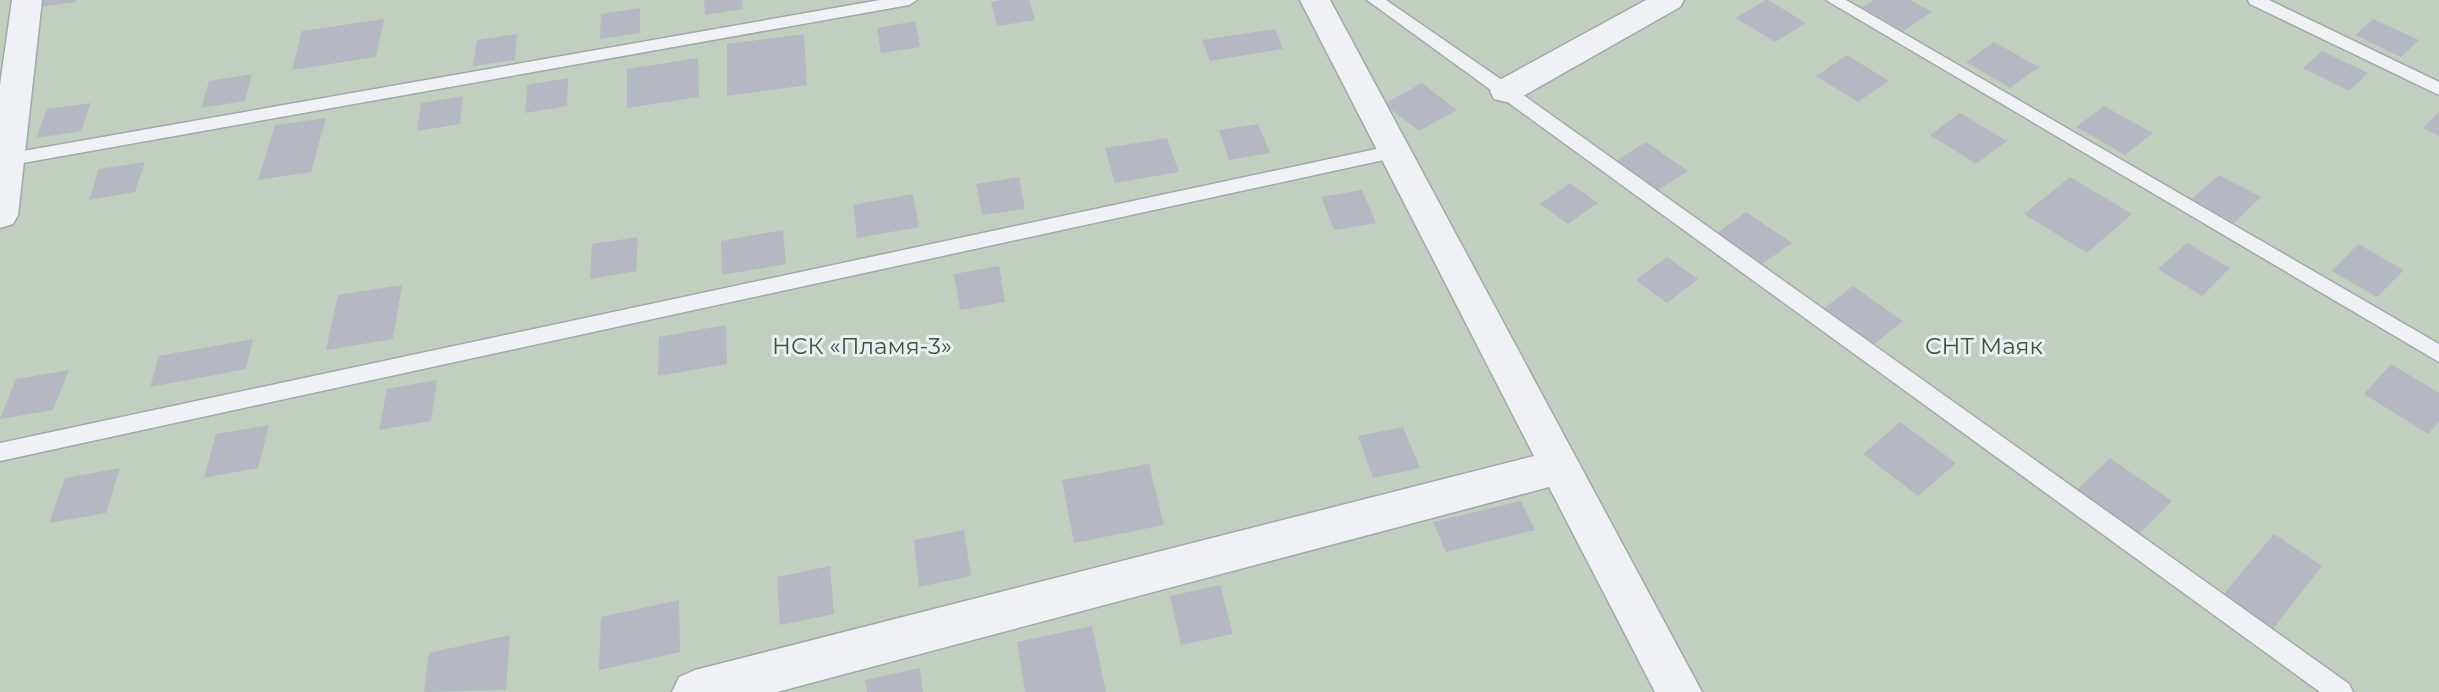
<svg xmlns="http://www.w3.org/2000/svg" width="2439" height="692" font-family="Montserrat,sans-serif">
<rect width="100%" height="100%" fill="#dedfe6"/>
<path fill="#c1cfbf" d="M0,0h2439v692h-2439z"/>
<path fill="#b5b8c2" d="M44,0h32v2l-35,5z
M704,0h38l1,9 -38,6z
M1002,0h27l6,20 -38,6 -6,-24z
M1765,0h3l38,23 -31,19 -39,-24z
M1874,0h36l22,12 -29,19 -41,-24z
M640,8v25l-40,6 1,-25z
M384,19l-8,38 -84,13 10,-39z
M2373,19l46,21 -18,17 -46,-22z
M915,21l5,26 -39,6 -4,-25z
M1275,29l8,20 -73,12 -8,-21z
M517,34l-2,26 -42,6 4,-26z
M804,34l3,51 -80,11v-52z
M1994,42l45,25 -29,21 -44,-26z
M2322,51l46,22 -19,18 -46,-23z
M1847,55l42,26 -31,21 -42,-26z
M698,58l1,39 -72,11v-39z
M252,74l-7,27 -44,7 8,-27z
M568,78l-1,28 -42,7 2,-28z
M1422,83l35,27 -38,21 -35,-27z
M463,96l-3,28 -43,7 4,-28z
M91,103l-10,28 -45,7 11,-29z
M2104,106l49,27 -28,22 -49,-28z
M2439,112v24l-16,-8z
M1960,113l47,28 -31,23 -46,-29z
M326,118l-15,54 -53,8 17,-55z
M1258,124l12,29 -41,7 -10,-30z
M1167,138l12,34 -64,11 -10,-35z
M1646,142l42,29 -36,23 -41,-30z
M145,162l-10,30 -46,8 10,-31z
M2219,175l42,22 -27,26 -42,-24z
M1019,177l6,32 -43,6 -6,-31z
M2070,177l62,37 -45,39 -63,-39z
M1570,183l28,20 -30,21 -28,-20z
M1362,190l14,33 -42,7 -13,-33z
M913,194l6,33 -62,11 -4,-33z
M1746,212l46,31 -37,26 -44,-32z
M783,230l3,34 -64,11 -1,-34z
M638,237l-2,34 -46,8 2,-35z
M2187,243l43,25 -28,28 -44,-27z
M2358,244l46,26 -27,27 -45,-26z
M1667,257l31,22 -31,24 -31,-23z
M999,266l6,36 -45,8 -6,-36z
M402,285l-9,54 -67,11 12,-55z
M1853,286l50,35 -35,28 -50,-36z
M726,325l1,39 -69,12 1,-39z
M253,339l-7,30 -96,18 9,-31z
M2391,364l48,29v29l-11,12 -64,-40z
M69,370l-16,40 -53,9 16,-40z
M437,380l-6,41 -52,9 8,-41z
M1900,422l56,41 -38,33 -55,-42z
M269,425l-11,43 -54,10 12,-44z
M1403,427l17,41 -47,10 -15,-42z
M2110,458l62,43 -35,35 -61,-45z
M1149,464l15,61 -90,18 -12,-63z
M120,468l-14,45 -57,10 16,-45z
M1521,501l14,29 -89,22 -13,-30z
M964,530l7,46 -52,11 -5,-47z
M2274,534l48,32 -50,64 -50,-34z
M830,566l4,48 -54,11 -3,-48z
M1220,585l13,49 -52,11 -11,-49z
M679,600l1,52 -81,18 2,-53z
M1092,626l14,66h-81l-8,-50z
M510,635l-4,55 -82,2 5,-39z
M920,668l3,24h-56l-2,-12z"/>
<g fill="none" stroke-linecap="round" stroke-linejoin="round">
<defs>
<path id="lane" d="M880,0h37l-8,5 -903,161 -6,-1v-10l6,-1z
M1367,0h19l126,87 837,597 4,8h-33z
M1826,0h20l593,344v18z
M2248,0h21l170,82v13l-189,-91z
M1395,145l7,1 2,5 -2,5 -1402,305v-18z"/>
<path id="street" d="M12,0h30l-24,215 -5,9 -13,4v-143z
M1300,0h30l372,692h-47l-106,-205 -772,205h-105l7,-15 16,-7 839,-214z
M1646,0h38l-4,7 -162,92 -12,3 -12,-3 -4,-8 4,-8z"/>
</defs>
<use href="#lane" stroke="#a4a6af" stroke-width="3"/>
<use href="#street" stroke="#a4a6af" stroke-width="3"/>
<use href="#lane" fill="#f0f1f4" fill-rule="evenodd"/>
<use href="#street" fill="#f0f1f4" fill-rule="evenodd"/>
</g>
<g text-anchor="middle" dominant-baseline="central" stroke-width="6" stroke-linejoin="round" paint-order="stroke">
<g font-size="23" fill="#385537" stroke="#edeef4">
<text x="862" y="346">НСК «Пламя-3»</text>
<text x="1984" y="346">СНТ Маяк</text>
</g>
</g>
</svg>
